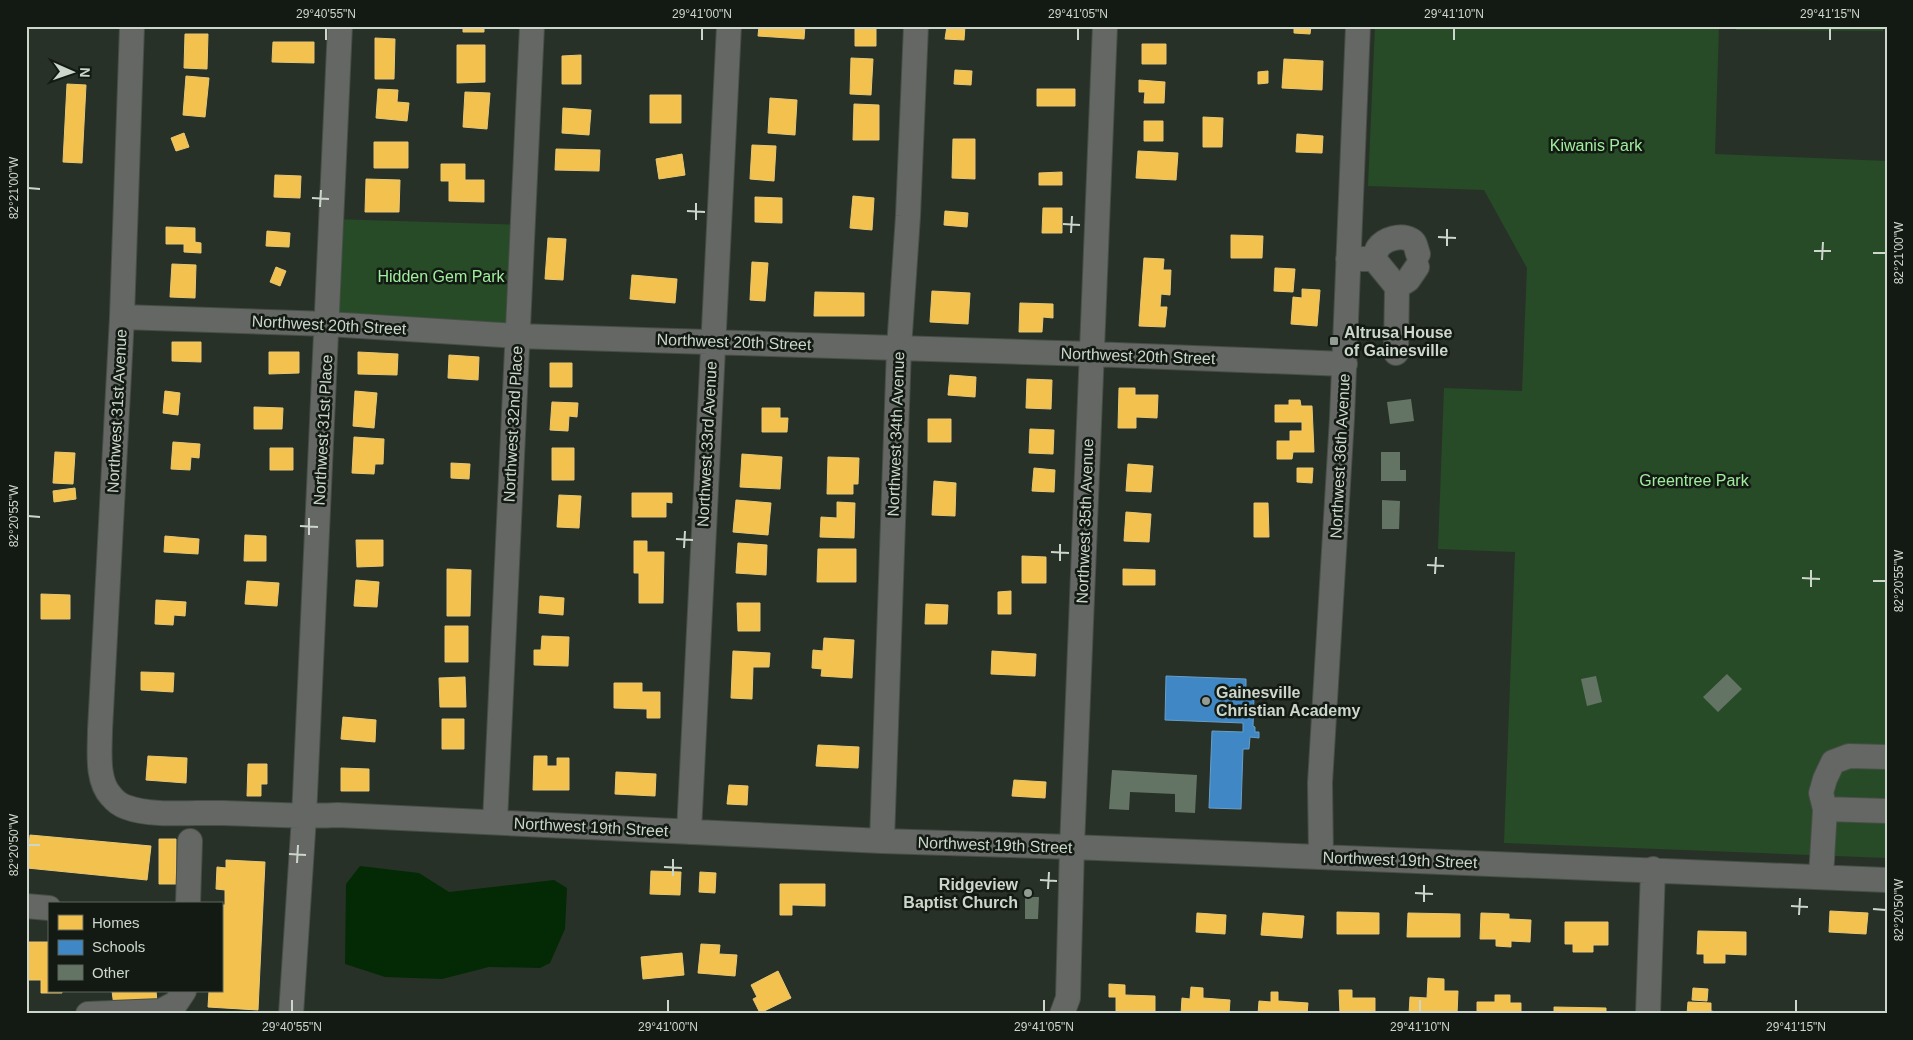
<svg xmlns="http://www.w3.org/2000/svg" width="1913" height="1040" font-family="Arial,sans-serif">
<rect width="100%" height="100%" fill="#283128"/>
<path fill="#274b27" d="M1375,26h344l-4,128 172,7v697l-383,-15 11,-291 -77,-3 6,-161 78,3 5,-123 -43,-78 -116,-4z
M1737,26h146v5l-147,-1z
M332,219l191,6 -6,111 -189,-12z"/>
<path fill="#042a05" d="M360,866l59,7 30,19 105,-12 13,8 -2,41 -15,34 -10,5 -51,-1 -47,12 -57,-2 -40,-13 1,-80z"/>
<path fill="#f2c14e" stroke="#e7c774" d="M463,26h21v6h-21z
M759,26h46l-1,13 -46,-3z
M855,26h21v20h-21z
M947,26h18l-1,14 -19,-1z
M1294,26h17l-1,8 -16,-1z
M185,34h23l-1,35 -23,-1z
M375,38l20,1 -1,40h-19z
M273,42h41v21l-42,-1z
M1142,44h24v20h-24z
M457,45h28v37l-28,1z
M581,55v29h-19v-28z
M851,58l22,1 -2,36 -21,-1z
M1284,59l39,2 -1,29 -40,-2z
M955,70l17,1 -1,14 -17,-1z
M1268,71v12l-10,1v-12z
M186,76l23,2 -4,39 -22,-2z
M1139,80l26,2 -1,21h-20l1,-11h-6z
M67,84l19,1 -4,78 -19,-1z
M378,89l20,1 -1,12 12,1 -2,18 -31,-3z
M1037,89h38v17h-38z
M465,92l25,1 -3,36 -24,-2z
M650,95h31v28h-31z
M770,98l27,2 -2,35 -27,-2z
M854,104l25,1v35h-26z
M563,108l28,2 -2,25 -27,-2z
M1203,117l20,1 -1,29h-19z
M1144,121h19v20h-19z
M184,133l5,14 -13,4 -5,-13z
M1297,134l26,2 -1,17 -26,-1z
M953,139h22v40l-23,-1z
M374,142h34v26h-34z
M752,145l24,1 -2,35 -24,-2z
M556,149l44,1 -1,21 -44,-1z
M1138,151l40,2 -2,27 -40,-2z
M682,154l3,21 -26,4 -3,-20z
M441,164h24v16h19v22l-35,-1v-20h-8z
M1062,172v13h-23v-12z
M275,175l26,1 -1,22 -26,-1z
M366,179l34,1 -1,32h-34z
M853,196l21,2 -2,32 -22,-2z
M755,197l27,1v25l-27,-1z
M1043,208h19v25h-20z
M945,211l23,2 -1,14 -23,-2z
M166,227l29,1v14l6,1v10l-17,-1v-8h-18z
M267,231l23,2 -1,14 -23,-1z
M1231,235l32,1 -1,22h-31z
M548,238l18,1 -3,41 -18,-1z
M1144,258l20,1 -1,11h8l-1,25 -9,-1 -1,13h7l-2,20 -26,-1z
M752,262l16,1 -3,38 -15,-1z
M172,264l24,1 -1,33 -25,-1z
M276,267l10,4 -6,15 -10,-4z
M1275,268l20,1 -2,23 -19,-1z
M632,275l45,4 -2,24 -45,-4z
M1302,289l18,1 -3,36 -26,-2 2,-27 9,1z
M932,291l38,2 -2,31 -38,-2z
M815,292l49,1v23h-50z
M1020,303l33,1v14l-10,-1 -1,15h-23z
M172,342h29v20l-29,-1z
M269,352h30v21l-30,1z
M358,352l40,2 -1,21 -39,-1z
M449,355l30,2 -1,23 -30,-2z
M550,363h22v24h-22z
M950,375l26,2 -1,20 -27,-2z
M1027,379l25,1 -1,29 -25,-1z
M1119,388h16v7h23l-1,23 -21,-1v11h-18z
M165,391l15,2 -2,22 -15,-2z
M355,391l22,2 -3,35 -21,-2z
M1289,400h11l1,6h11l2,46h-21l-1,7h-15v-18h13v-10h12v-9h-27v-17h14z
M552,402l26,1 -1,14 -8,-1 -1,15 -18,-1z
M254,407l29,1 -1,21h-28z
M762,408h18v10h8l-1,14h-25z
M928,419h23v23h-23z
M1030,429l24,1 -1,24 -24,-1z
M354,437l30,2 -1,25h-8l-1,10 -22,-1z
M173,442l27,2 -1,14 -8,-1 -1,13 -19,-1z
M270,448h23v22h-23z
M552,448h22v32h-22z
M55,452l20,1 -2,31 -20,-1z
M742,454l40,3 -2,32 -40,-2z
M828,457l31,1 -1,26h-5v10h-26z
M451,463l19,1 -1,15 -18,-1z
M1128,464l25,2 -2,26 -25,-1z
M1034,468l21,2 -1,22 -22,-1z
M1297,468h16l-1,15 -15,-1z
M934,481l22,2 -1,33 -23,-1z
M75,488l1,11 -22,3 -1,-11z
M632,493h40v10l-6,-1v15h-34z
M559,495l22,1 -2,32 -22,-1z
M736,500l35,3 -3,32 -35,-3z
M837,502l18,1 -1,35 -34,-1 1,-20 16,1z
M1254,503h14l1,34h-15z
M1126,512l25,2 -2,28 -25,-1z
M245,535l21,1v25h-22z
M165,536l34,3 -1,15 -34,-2z
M356,540h27v26l-26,1z
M634,541h13v11h17l-1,51h-24v-30h-5z
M738,543l29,2 -1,30 -30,-2z
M818,549h38v33h-39z
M1022,556l24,1v26h-24z
M447,569l24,1 -1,46h-23z
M1123,569l32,1v15h-32z
M356,580l23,2 -2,25 -23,-1z
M247,581l32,2 -2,23 -32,-2z
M1011,591v23h-13v-22z
M41,594l29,1v24h-29z
M540,596l24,2 -1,17 -24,-2z
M156,600l30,2 -1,14 -11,-1 -1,10 -18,-1z
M737,603h23v28h-22z
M926,604l22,1 -1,19h-22z
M445,626h23v36h-23z
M542,636l27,1 -1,29 -34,-1v-15h7z
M824,638l30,2 -2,38 -31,-2 1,-7 -10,-1 1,-18 10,1z
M733,651l37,2 -1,14h-16l-1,32 -21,-1z
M992,651l44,3 -1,22 -44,-2z
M141,672l33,1 -1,19 -32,-2z
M465,677l1,30h-26l-1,-29z
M614,683h28v9h18v26h-13v-9l-33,-1z
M343,717l33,3 -1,22 -34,-3z
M442,719h22v30h-22z
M818,745l41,2 -1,21 -42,-2z
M148,756l39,2 -1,25 -40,-3z
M534,756h13v10h10v-8h12v32h-36z
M248,764h19v20h-6v12h-14z
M341,768l28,1v22h-28z
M616,772l40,2 -1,22 -40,-2z
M1014,780l32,2 -1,16 -33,-2z
M729,785l19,1 -1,19 -20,-1z
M30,835l121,11 -4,34 -120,-12z
M159,839h17v45h-17z
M226,860l39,2 -7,148 -50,-3 1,-16h12v-86h4v-15l-9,-1 1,-22 9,1z
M651,871l30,1 -1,23 -30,-1z
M700,872l16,1 -1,20 -16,-1z
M780,884h45v22l-33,-1v10h-12z
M1830,911l38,2 -2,21 -37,-2z
M1337,912l42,1v21h-42z
M1197,913l29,2 -1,19 -29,-2z
M1263,913l41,3 -2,22 -41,-3z
M1408,913l52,1v23h-53z
M1481,913l28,1v5l22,1 -1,22 -19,-1v6l-15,-1v-7h-16z
M1565,922h43v23h-15v7h-20v-8h-8z
M1698,931l48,1v23l-21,-1v9h-21v-9h-7z
M26,942h23v49h13v2h-21v-13h-15z
M701,944l19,1 -1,9 18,1 -2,21 -37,-3z
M682,953l2,22 -41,4 -2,-22z
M778,971l13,27 -31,15 -7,-14 4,-2 -6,-12z
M1428,978l16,1v12h14l-1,23h-48l1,-17 17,1z
M1109,984l16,1v10l30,1v18h-39v-17h-7z
M1191,987l12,1v10l27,2 -1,14h-48l1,-16 8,1z
M1693,988l15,1 -1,12 -15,-1z
M1339,990h13v8h23v16h-35z
M112,991h44l1,10 -43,5z
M1271,992h7v9l30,2 -1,11h-49l1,-13 12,1z
M1495,995h15v8h11v11h-44v-12h18z
M1688,1002l23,1v8l16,3h-40z
M1554,1007l52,1v6h-52z"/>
<path fill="#3f88c5" stroke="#699fc7" d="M1166,676l80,3v18h8l-1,29 2,1v5h4v6l-9,-1 -1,12h-6l-2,60 -32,-1 3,-77 31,1v-9l-78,-3z"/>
<path fill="#647464" d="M1411,399l3,22 -24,3 -3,-22z
M1381,452h19v18h6v11h-25z
M1382,500l18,1 -1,28h-17z
M1727,674l15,15 -24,23 -15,-15z
M1596,676l6,26 -15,4 -6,-27z
M1112,770l85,5 -2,38 -20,-1v-18l-45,-2 -1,18 -20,-1z
M1025,897h14l-1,22h-13z"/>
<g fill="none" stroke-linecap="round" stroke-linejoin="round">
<defs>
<path id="minor" d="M132,26l-10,291 -22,413c0,20 -4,50 11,66 4,5 9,9 15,11 25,10 71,5 98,6 39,1 76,4 114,2l544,26 190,6 815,33
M1348,259h26l23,28 -1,66
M1374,259c1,-3 2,-8 4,-11 6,-9 23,-14 33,-8 5,2 5,9 7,14
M1397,287l11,-7 9,-13
M122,317l206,7 189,12 574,18 254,10
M1825,809l62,2
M495,822l37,-796
M689,832l40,-806
M882,841l17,-493 9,-132 8,-190
M1321,856l-1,-73 22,-365 16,-392
M1821,877l4,-68 -4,-16 4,-14 8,-17 16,-6 38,1
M188,904l2,-63
M26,906l23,2
M88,1014l73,-3 15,-8 8,-12
M291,1014l13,-197 36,-791
M1062,1014l6,-16 4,-151 33,-821
M1648,1014l5,-145"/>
</defs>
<use href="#minor" stroke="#464e46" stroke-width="26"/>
<use href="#minor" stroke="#646764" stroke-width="24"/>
</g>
<path fill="none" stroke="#ccd6cb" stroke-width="2" d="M326,40v-12M702,40v-12M1078,40v-12M1454,40v-12M1830,40v-12M28,188l12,1M312,198l17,1M320,207l1,-17M687,211l18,1M696,220v-17M1063,224l17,1M1071,233l1,-17M1438,237l18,1M1447,246v-17M1814,251h17M1873,253h13M1822,260l1,-18M28,516l12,1M300,526l18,1M309,535v-17M676,539l17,1M684,548l1,-17M1051,552l18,1M1060,561v-17M1427,565l17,1M1435,574l1,-17M1802,578l18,1M1873,581h13M1811,587v-17M28,845h12M289,854l17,1M297,863l1,-18M664,867l18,1M673,876v-17M1040,880l17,1M1048,889l1,-17M1415,893l18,1M1424,902v-17M1791,906l17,1M1873,909l13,1M1799,915l1,-17M292,1012v-12M668,1012v-12M1044,1012v-12M1420,1012v-12M1796,1012v-12"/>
<g fill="#939c92" stroke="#131a13" stroke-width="2">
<rect x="1329" y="336" width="10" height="10" rx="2.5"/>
<circle cx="1206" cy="701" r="5"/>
<circle cx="1028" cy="893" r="5"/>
</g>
<g text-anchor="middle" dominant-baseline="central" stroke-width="5" stroke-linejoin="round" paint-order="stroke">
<g font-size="16" fill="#a0ee9d" stroke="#131a13">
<text x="1596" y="145">Kiwanis Park</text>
<text x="441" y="276">Hidden Gem Park</text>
<text x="1694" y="480">Greentree Park</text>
</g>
<g font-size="16" fill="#ccd6cb" stroke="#131a13">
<text transform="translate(329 325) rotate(3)">Northwest 20th Street</text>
<text transform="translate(734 342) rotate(2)">Northwest 20th Street</text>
<text transform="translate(1138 356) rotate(2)">Northwest 20th Street</text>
<text transform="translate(117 411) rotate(-87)">Northwest 31st Avenue</text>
<text transform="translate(513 424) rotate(-87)">Northwest 32nd Place</text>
<text transform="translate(323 430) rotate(-87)">Northwest 31st Place</text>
<text transform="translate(896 434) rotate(-88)">Northwest 34th Avenue</text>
<text transform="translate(707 444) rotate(-87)">Northwest 33rd Avenue</text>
<text transform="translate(1340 456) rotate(-87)">Northwest 36th Avenue</text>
<text transform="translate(1085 521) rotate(-88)">Northwest 35th Avenue</text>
<text transform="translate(591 827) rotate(3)">Northwest 19th Street</text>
<text transform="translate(995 845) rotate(2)">Northwest 19th Street</text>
<text transform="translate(1400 860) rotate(2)">Northwest 19th Street</text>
</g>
<g font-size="16" font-weight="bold" fill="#ccd6cb" stroke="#131a13" text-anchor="start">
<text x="1344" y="332">Altrusa House<tspan x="1344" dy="18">of Gainesville</tspan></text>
<text x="1216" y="692">Gainesville<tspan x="1216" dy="18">Christian Academy</tspan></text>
<text x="1018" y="884" text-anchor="end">Ridgeview<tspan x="1018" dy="18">Baptist Church</tspan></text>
</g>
</g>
<rect width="1913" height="1040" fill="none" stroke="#131a13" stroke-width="55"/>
<rect x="48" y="902" width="175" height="90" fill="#131a13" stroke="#5d655d"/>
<rect x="58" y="915" width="25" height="15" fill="#f2c14e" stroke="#5d655d"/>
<text x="92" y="928" font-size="15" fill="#ccd6cb">Homes</text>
<rect x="58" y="940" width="25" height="15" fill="#3f88c5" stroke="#5d655d"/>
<text x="92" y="952" font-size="15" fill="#ccd6cb">Schools</text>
<rect x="58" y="965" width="25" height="15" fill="#647464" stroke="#5d655d"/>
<text x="92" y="978" font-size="15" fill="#ccd6cb">Other</text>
<g transform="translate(72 72) rotate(92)" stroke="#131a13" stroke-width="4" paint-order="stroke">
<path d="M0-4L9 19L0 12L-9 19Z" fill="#ccd6cb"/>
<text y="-8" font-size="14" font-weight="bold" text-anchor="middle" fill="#ccd6cb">N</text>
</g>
<rect x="28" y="28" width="1858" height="984" fill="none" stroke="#ccd6cb" stroke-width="2"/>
<g font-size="12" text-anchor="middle" fill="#ccd6cb">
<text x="326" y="18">29°40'55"N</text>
<text x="702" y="18">29°41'00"N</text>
<text x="1078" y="18">29°41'05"N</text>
<text x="1454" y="18">29°41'10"N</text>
<text x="1830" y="18">29°41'15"N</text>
<text transform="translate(14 188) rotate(-90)" y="4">82°21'00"W</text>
<text transform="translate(1899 253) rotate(-90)" y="4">82°21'00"W</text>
<text transform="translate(14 516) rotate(-90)" y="4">82°20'55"W</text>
<text transform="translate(1899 581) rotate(-90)" y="4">82°20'55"W</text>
<text transform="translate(14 845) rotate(-90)" y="4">82°20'50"W</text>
<text transform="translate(1899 910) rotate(-90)" y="4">82°20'50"W</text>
<text x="292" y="1031">29°40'55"N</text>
<text x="668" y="1031">29°41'00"N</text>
<text x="1044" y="1031">29°41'05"N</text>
<text x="1420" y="1031">29°41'10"N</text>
<text x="1796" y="1031">29°41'15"N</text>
</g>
</svg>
